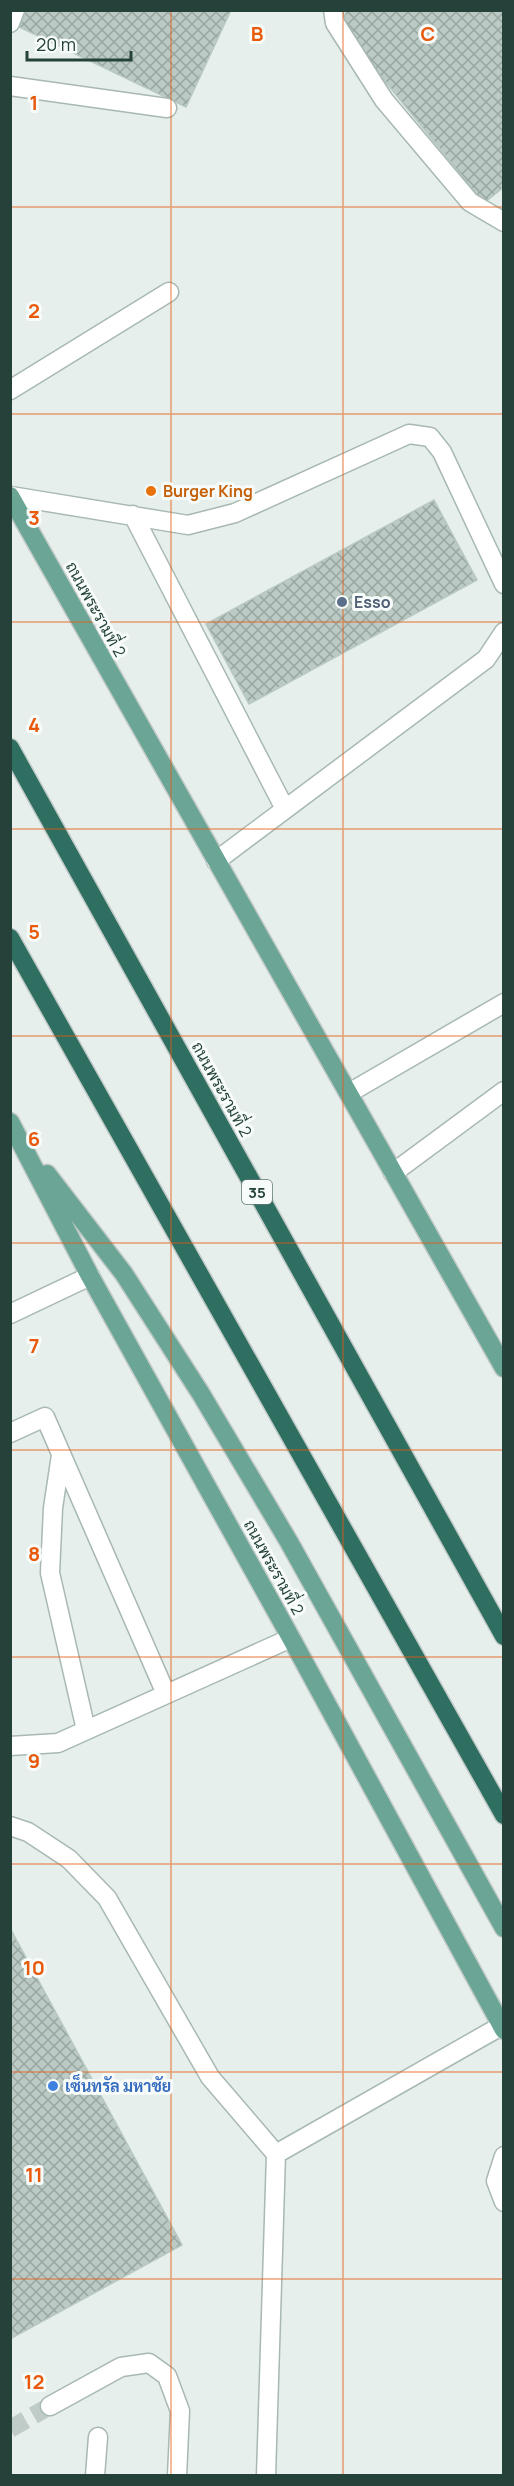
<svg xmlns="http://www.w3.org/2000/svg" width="514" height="2486" font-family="Manrope,Sarabun,sans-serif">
<defs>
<pattern id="building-cross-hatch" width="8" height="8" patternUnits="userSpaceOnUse" patternTransform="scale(1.5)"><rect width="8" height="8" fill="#bbcac4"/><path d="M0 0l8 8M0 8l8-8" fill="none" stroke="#98a6a0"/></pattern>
</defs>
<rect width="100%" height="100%" fill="#e6efeb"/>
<path fill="url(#building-cross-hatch)" stroke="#b8c9c2" stroke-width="1.5" d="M26,10h205l-45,97 -167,-80z
M347,10h157v177l-20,16 -144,-177z
M434,500l43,80 -228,124 -43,-80z
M10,1928l172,317 -172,94z"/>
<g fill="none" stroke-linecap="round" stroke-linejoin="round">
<path stroke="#bfccc8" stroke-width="18" stroke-dasharray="18 9" stroke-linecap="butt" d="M10,2429l40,-23"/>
<defs>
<path id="minor" d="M333,10l2,13 49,77 86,102 34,20
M10,23l5,-13
M10,86l157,22
M10,390l159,-98
M11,496l177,29 47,-12 174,-79 21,3 12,15 62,132
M133,515l152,294
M216,861l270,-202 18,-27
M349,1093l155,-90
M393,1173l111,-82
M10,1314l80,-38
M10,1433l35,-16 121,277
M61,1455l-8,53 -3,65 36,157
M10,1746l48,-3 233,-105
M10,1826l18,6 41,27 38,39 103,179 66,77 -10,322
M276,2154l225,-128
M504,2156l-8,25 8,21
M50,2406l71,-39 28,-4 18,13 13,35 -3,65
M95,2476l3,-39"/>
<path id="major" d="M10,496l494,872
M10,1122l80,154 201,362 213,392
M47,1174l77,100 77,120 88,148 215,386"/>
<path id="highway" d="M10,748l494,888
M10,938l494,877"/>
</defs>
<use href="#minor" stroke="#a8b8b2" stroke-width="21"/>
<use href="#major" stroke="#c2cac8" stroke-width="21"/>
<use href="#highway" stroke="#c2cac8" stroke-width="21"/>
<use href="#minor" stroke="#fff" stroke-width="18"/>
<use href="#major" stroke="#6aa596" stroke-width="18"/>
<use href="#highway" stroke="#2f6f62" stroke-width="18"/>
</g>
<path fill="none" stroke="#e8590c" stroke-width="1.5" stroke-opacity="0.55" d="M171,10v2466M343,10v2466M10,207h494M10,414h494M10,622h494M10,829h494M10,1036h494M10,1243h494M10,1450h494M10,1657h494M10,1864h494M10,2072h494M10,2279h494"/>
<circle fill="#e8710a" stroke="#f7fbf9" stroke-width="2" cx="151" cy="491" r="6"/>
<circle fill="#5c6f8a" stroke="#f7fbf9" stroke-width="2" cx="342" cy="602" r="6"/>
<circle fill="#3f7fe0" stroke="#f7fbf9" stroke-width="2" cx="53" cy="2086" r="6"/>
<g text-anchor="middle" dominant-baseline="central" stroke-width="6" stroke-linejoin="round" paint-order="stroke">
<rect fill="#f7fbf9" stroke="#637a73" stroke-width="1.5" x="242" y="1180" width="30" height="24" rx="4.5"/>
<g font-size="15" font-weight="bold" fill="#24423a">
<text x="257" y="1192">35</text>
</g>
<g font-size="16" font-weight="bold" fill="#c56008" stroke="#f7fbf9" text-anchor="start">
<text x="163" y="491">Burger King</text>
</g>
<g font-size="16" font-weight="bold" fill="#4e5e75" stroke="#f7fbf9" text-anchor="start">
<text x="354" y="602">Esso</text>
</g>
<g font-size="16" fill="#24423a" stroke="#f7fbf9">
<text transform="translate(96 609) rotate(61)">ถนนพระรามที่ 2</text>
<text transform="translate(222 1089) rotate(61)">ถนนพระรามที่ 2</text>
<text transform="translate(274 1567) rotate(61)">ถนนพระรามที่ 2</text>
</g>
<g font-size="16" font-weight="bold" fill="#366cbe" stroke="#f7fbf9" text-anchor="start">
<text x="65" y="2086">เซ็นทรัล มหาชัย</text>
</g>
</g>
<g font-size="20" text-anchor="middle" font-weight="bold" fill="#e8590c" stroke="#f7fbf9" stroke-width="6" stroke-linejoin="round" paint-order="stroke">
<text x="257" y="41">B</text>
<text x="428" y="41">C</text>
<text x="34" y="110">1</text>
<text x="34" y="318">2</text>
<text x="34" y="525">3</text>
<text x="34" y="732">4</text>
<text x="34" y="939">5</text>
<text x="34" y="1146">6</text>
<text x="34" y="1353">7</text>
<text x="34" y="1561">8</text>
<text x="34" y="1768">9</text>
<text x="34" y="1975">10</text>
<text x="34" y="2182">11</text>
<text x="34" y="2389">12</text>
</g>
<rect width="514" height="2486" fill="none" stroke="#24423a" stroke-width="24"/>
<path d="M27 51v9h104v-9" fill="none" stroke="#24423a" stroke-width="3"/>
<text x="36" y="51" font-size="18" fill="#24423a" stroke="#f7fbf9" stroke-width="4.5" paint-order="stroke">20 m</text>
</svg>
